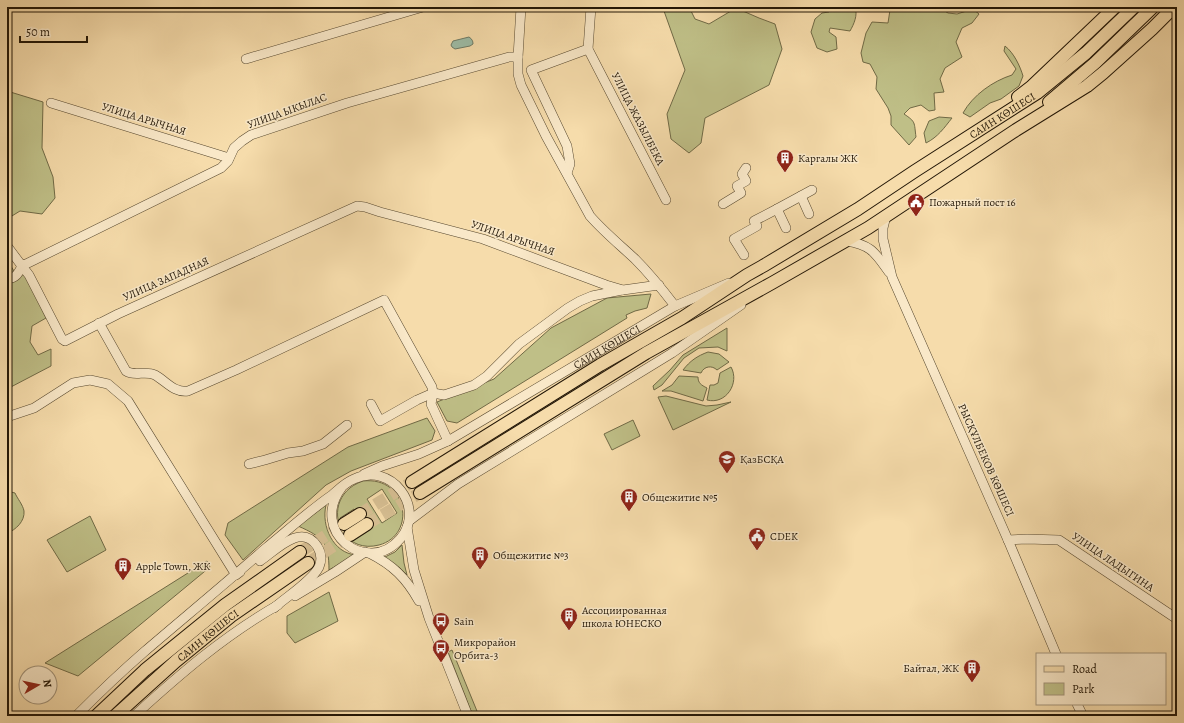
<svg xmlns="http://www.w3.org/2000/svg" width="1184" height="723" font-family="Alegreya,serif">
<rect width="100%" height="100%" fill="#f6dcab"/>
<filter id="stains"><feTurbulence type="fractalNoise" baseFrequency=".005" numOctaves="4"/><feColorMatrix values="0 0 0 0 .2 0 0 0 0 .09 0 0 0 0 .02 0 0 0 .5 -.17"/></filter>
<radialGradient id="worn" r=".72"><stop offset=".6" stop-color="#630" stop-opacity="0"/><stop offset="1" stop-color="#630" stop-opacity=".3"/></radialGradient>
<path fill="#bfbf87" stroke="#706a46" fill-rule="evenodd" d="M664,7h25l6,12 14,5 27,-16 23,10 16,6 7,25 -13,36 -64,33 -4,25 -12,10 -18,-14 -4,-25 18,-44 -21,-59z
M826,7h29c3,8 -1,17 -5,24l-20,-3 -1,4 7,5 1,12 -10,3 -10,-4 -6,-16 4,-13 7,-6 7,-1z
M893,7h45l10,6 9,1 16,-5 6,5 -7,9 -10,5 -6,14 6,15 -17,11 -5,11 4,13 -10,1 1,17 -6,1 -8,-6 -11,3 -6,6c12,8 10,8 12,23l-7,8 -18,-20v-9l-3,-8 -12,-19 1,-12 -7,-13 -7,-2 -2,-9 5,-20 6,-11 16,1 2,-13z
M1005,46c9,7 15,20 18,30l-4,10 -18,13 -11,4 -20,14 -7,-4c10,-18 30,-32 49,-38l4,-6 -12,-18z
M7,91l36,11 -1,46 11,29 2,21 -13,16 -22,-3 -13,8z
M939,117l13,1c-8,10 -14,19 -26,25l-2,-10 5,-12z
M7,260l7,11 12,5 20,42 -14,8 -2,16 8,13 13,-6v17l-44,23z
M651,294l-4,14 -12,3 -9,4 1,3 -170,105 -10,-2 -10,-19 57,-23 57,-51 56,-30z
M727,328v23l-9,-4 -19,1 -15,10 -22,27 -8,5 -1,-4 17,-16 13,-15z
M708,352l11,2 10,8 -12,8c-5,-5 -13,-4 -16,3l-18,-3c7,-9 14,-14 25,-18z
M731,367c9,16 -5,38 -24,33l3,-15h4l4,-2 2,-10z
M679,376l19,1c0,6 3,8 9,11l-4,13 -32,-10h-9l10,-6z
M666,396l40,10 11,-1 14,-3 -58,28 -15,-33z
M427,418l8,13 -3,9 -81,31 -25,14 -83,75 -18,-25 3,-12 120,-76z
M633,420l7,16 -28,14 -8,-16z
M363,481c45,-5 54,54 16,64 -42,11 -60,-49 -16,-64zM382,489l15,24 -15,10 -15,-24zM354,509l13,22 -14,9 -13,-22z
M7,491l8,2c2,5 8,12 9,18 1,10 -8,19 -17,22z
M326,505c-5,21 7,48 30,50l-27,15c0,-27 -6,-33 -31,-44z
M90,516l16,34 -39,22 -20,-32z
M402,545l2,18 3,12 -7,-7 -17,-10 12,-6z
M207,561l3,6 -132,109 -33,-13z
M329,592l9,29 -43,22 -8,-10v-17z
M452,650l27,66h-6l-25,-64z"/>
<path fill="#9dbca6" stroke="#6c7a66" d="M469,37c3,2 4,4 4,7l-3,2 -15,3 -3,-2 -1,-2 2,-4z"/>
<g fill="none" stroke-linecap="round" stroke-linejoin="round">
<path stroke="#d6be92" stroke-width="12" stroke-dasharray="12 6" stroke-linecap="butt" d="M360,514l52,-32
M367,524l53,-31
M300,552l44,-28
M308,563l42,-28"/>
<defs>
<g id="minor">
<path d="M521,7l-3,50v17l3,11 25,51 44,80c14,16 30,29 45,43 14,14 27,30 40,47"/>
<path d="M591,7l-3,42 78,151"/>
<path d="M246,59l177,-52"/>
<path d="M51,103l178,55"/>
<path d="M567,173l3,-9 -3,-18 -36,-76 57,-21"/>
<path d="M801,196l8,18"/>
<path d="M723,204l18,-11 -4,-7 9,-5 -4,-7 4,-6"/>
<path d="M886,216l-3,12v11l9,38 116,263 48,114"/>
<path d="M786,228l-9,-19 35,-19"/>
<path d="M846,241c26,4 29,12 43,31"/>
<path d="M7,246l15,20 199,-98 7,-7 6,-13 8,-7 9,-6 96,-32 162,-46h9"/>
<path d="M744,255l-10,-16 23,-13 -3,-5 23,-12"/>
<path d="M7,279c9,-1 11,-5 15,-13l7,9 33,64 3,2 53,-27 239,-108 8,1 15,5 103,27 123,46 17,5 36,-5"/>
<path d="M99,323l27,48c9,6 19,-1 29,4 11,6 19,18 33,16l48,-21 148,-70 48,87 1,6 -2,11 17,37"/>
<path d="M371,404l9,17 37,-21 16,-7 11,2 30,-10 13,-9 32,-32 49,-36 12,-7 12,-5 30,-6"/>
<path d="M7,417l27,-9 39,-25 17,-3 18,4 20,17 108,174 4,-3"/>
<path d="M249,464l16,-4 23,-7 15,-2 20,-7 24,-19"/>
<path id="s1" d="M364,474l18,-8 37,-12 29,-13 227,-135 54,-23"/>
<path d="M409,521l49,-37 214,-131 69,-48"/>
<path d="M407,527l7,43 15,48 39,98"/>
<path d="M1008,540l19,-1 32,1 118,79"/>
<path d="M369,553c24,12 37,25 50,48"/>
<path d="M260,561c15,-10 41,-39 57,-15 4,6 5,14 2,21 -7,14 -33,30 -45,41"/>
<path d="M295,596l40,-24 30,-20"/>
<path d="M1077,704l6,12"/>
<path d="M76,716c22,-22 45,-44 68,-64 41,-35 82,-69 122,-104 22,-18 43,-37 66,-53 7,-6 14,-13 22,-16 37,-18 73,29 46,60 -33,38 -92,-8 -58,-52"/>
<path d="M134,716c46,-42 90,-80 144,-111"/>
</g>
<g id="major">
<path d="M1018,97l13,-10 84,-80"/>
<path d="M1049,102l46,-39 58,-56"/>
<path id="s2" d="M412,482l188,-117 82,-47 65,-43 16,-9 95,-57 57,-38 122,-78 49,-40 48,-46"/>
<path d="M420,493l226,-140 126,-70 96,-55 148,-98 71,-44 16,-13 49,-44 22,-22"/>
<path d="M344,524l16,-10"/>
<path d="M350,535l17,-11"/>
<path d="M96,716l49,-46 80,-65 75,-53"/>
<path id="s3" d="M115,716l61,-55 55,-45 77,-53"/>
</g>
</defs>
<use href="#minor" stroke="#57482f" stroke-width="10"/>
<use href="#major" stroke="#221606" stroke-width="14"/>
<use href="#minor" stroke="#f9e8c8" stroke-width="9"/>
<use href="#major" stroke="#f6dcab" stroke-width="12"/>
</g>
<defs>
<symbol id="building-pin" viewBox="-11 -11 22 30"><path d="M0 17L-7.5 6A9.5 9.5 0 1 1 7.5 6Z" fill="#8f2418" stroke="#f9e8c8"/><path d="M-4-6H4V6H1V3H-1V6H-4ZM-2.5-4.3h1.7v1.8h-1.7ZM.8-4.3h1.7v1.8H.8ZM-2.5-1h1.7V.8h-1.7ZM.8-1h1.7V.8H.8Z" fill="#fff"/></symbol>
<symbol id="civic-pin" viewBox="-11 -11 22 30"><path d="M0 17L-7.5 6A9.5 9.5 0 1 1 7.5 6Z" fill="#8f2418" stroke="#f9e8c8"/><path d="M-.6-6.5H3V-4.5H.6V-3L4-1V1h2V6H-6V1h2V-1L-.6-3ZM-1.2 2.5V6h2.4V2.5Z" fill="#fff"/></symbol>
<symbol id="university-pin" viewBox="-11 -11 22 30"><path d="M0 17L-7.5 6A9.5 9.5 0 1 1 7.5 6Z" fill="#8f2418" stroke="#f9e8c8"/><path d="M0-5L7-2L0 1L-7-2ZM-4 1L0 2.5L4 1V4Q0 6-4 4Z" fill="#fff"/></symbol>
<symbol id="bus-pin" viewBox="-11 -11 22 30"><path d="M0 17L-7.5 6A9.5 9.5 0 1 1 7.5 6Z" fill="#8f2418" stroke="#f9e8c8"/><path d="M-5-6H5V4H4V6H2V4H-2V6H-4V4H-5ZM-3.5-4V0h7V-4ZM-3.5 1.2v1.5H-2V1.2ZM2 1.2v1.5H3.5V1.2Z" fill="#fff"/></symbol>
</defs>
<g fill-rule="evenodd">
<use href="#building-pin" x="775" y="148" width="20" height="27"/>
<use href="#civic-pin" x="906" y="192" width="20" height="27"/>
<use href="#university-pin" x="717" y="449" width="20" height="27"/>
<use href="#building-pin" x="619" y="487" width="20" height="27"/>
<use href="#civic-pin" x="747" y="526" width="20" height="27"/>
<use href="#building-pin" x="470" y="545" width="20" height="27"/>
<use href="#building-pin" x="113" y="556" width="20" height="27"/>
<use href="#building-pin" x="559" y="606" width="20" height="27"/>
<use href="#bus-pin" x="431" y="611" width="20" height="27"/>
<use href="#bus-pin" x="431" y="638" width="20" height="27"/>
<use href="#building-pin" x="962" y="658" width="20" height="27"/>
</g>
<g text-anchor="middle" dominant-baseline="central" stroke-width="3" stroke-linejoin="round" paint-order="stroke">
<g font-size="11" fill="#221606" stroke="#f9e8c8">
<text stroke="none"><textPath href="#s2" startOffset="695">САИН КӨШЕСІ</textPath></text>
<text transform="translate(287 111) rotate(-20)">УЛИЦА ЫКЫЛАС</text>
<text transform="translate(144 119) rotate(17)">УЛИЦА АРЫЧНАЯ</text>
<text transform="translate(638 119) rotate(63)">УЛИЦА ЖАЗЫЛБЕКА</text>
<text transform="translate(513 238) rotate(19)">УЛИЦА АРЫЧНАЯ</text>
<text transform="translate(166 279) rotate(-24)">УЛИЦА ЗАПАДНАЯ</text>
<text stroke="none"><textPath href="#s1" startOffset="275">САИН КӨШЕСІ</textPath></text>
<text transform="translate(986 460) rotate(66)">РЫСҚҰЛБЕКОВ КӨШЕСІ</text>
<text transform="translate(1113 562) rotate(34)">УЛИЦА ЛАДЫГИНА</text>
<text stroke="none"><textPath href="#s3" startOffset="123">САИН КӨШЕСІ</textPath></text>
</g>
<g font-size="11" fill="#221606" stroke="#f9e8c8" text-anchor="start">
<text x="798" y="158">Каргалы ЖК</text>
<text x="929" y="202">Пожарный пост 16</text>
<text x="740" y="459">ҚазБСҚА</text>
<text x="642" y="497">Общежитие №5</text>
<text x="770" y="536">CDEK</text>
<text x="493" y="555">Общежитие №3</text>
<text x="136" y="566">Apple Town, ЖК</text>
<text x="582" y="610">Ассоциированная<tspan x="582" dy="13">школа ЮНЕСКО</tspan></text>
<text x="454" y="621">Sain</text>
<text x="454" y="642">Микрорайон<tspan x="454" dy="13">Орбита-3</tspan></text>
<text x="959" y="668" text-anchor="end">Байтал, ЖК</text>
</g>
</g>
<rect width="1184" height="723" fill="none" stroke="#f6dcab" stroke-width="24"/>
<rect x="8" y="8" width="1168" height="707" fill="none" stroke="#221606" stroke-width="2"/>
<rect x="12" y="12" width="1160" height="699" fill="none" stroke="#221606"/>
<rect x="1036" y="653" width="130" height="52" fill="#f9e8c8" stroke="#a3947a"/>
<rect x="1044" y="666" width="20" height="6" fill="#f6dcab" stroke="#a3947a"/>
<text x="1072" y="673" font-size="12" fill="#221606">Road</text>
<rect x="1044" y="683" width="20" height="12" fill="#bfbf87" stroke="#a3947a"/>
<text x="1072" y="693" font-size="12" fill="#221606">Park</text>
<g transform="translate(38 685) rotate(81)"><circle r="19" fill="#f9e8c8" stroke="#a3947a"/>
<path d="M0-3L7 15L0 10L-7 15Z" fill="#8f2418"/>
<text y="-6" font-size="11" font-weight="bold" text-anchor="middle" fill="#221606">N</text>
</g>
<path d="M20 36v6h67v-6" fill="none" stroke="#221606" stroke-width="2"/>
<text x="26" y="36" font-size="12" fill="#221606" stroke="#f9e8c8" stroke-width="3" paint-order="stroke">50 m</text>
<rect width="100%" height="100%" filter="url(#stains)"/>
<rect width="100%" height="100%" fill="url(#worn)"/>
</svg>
